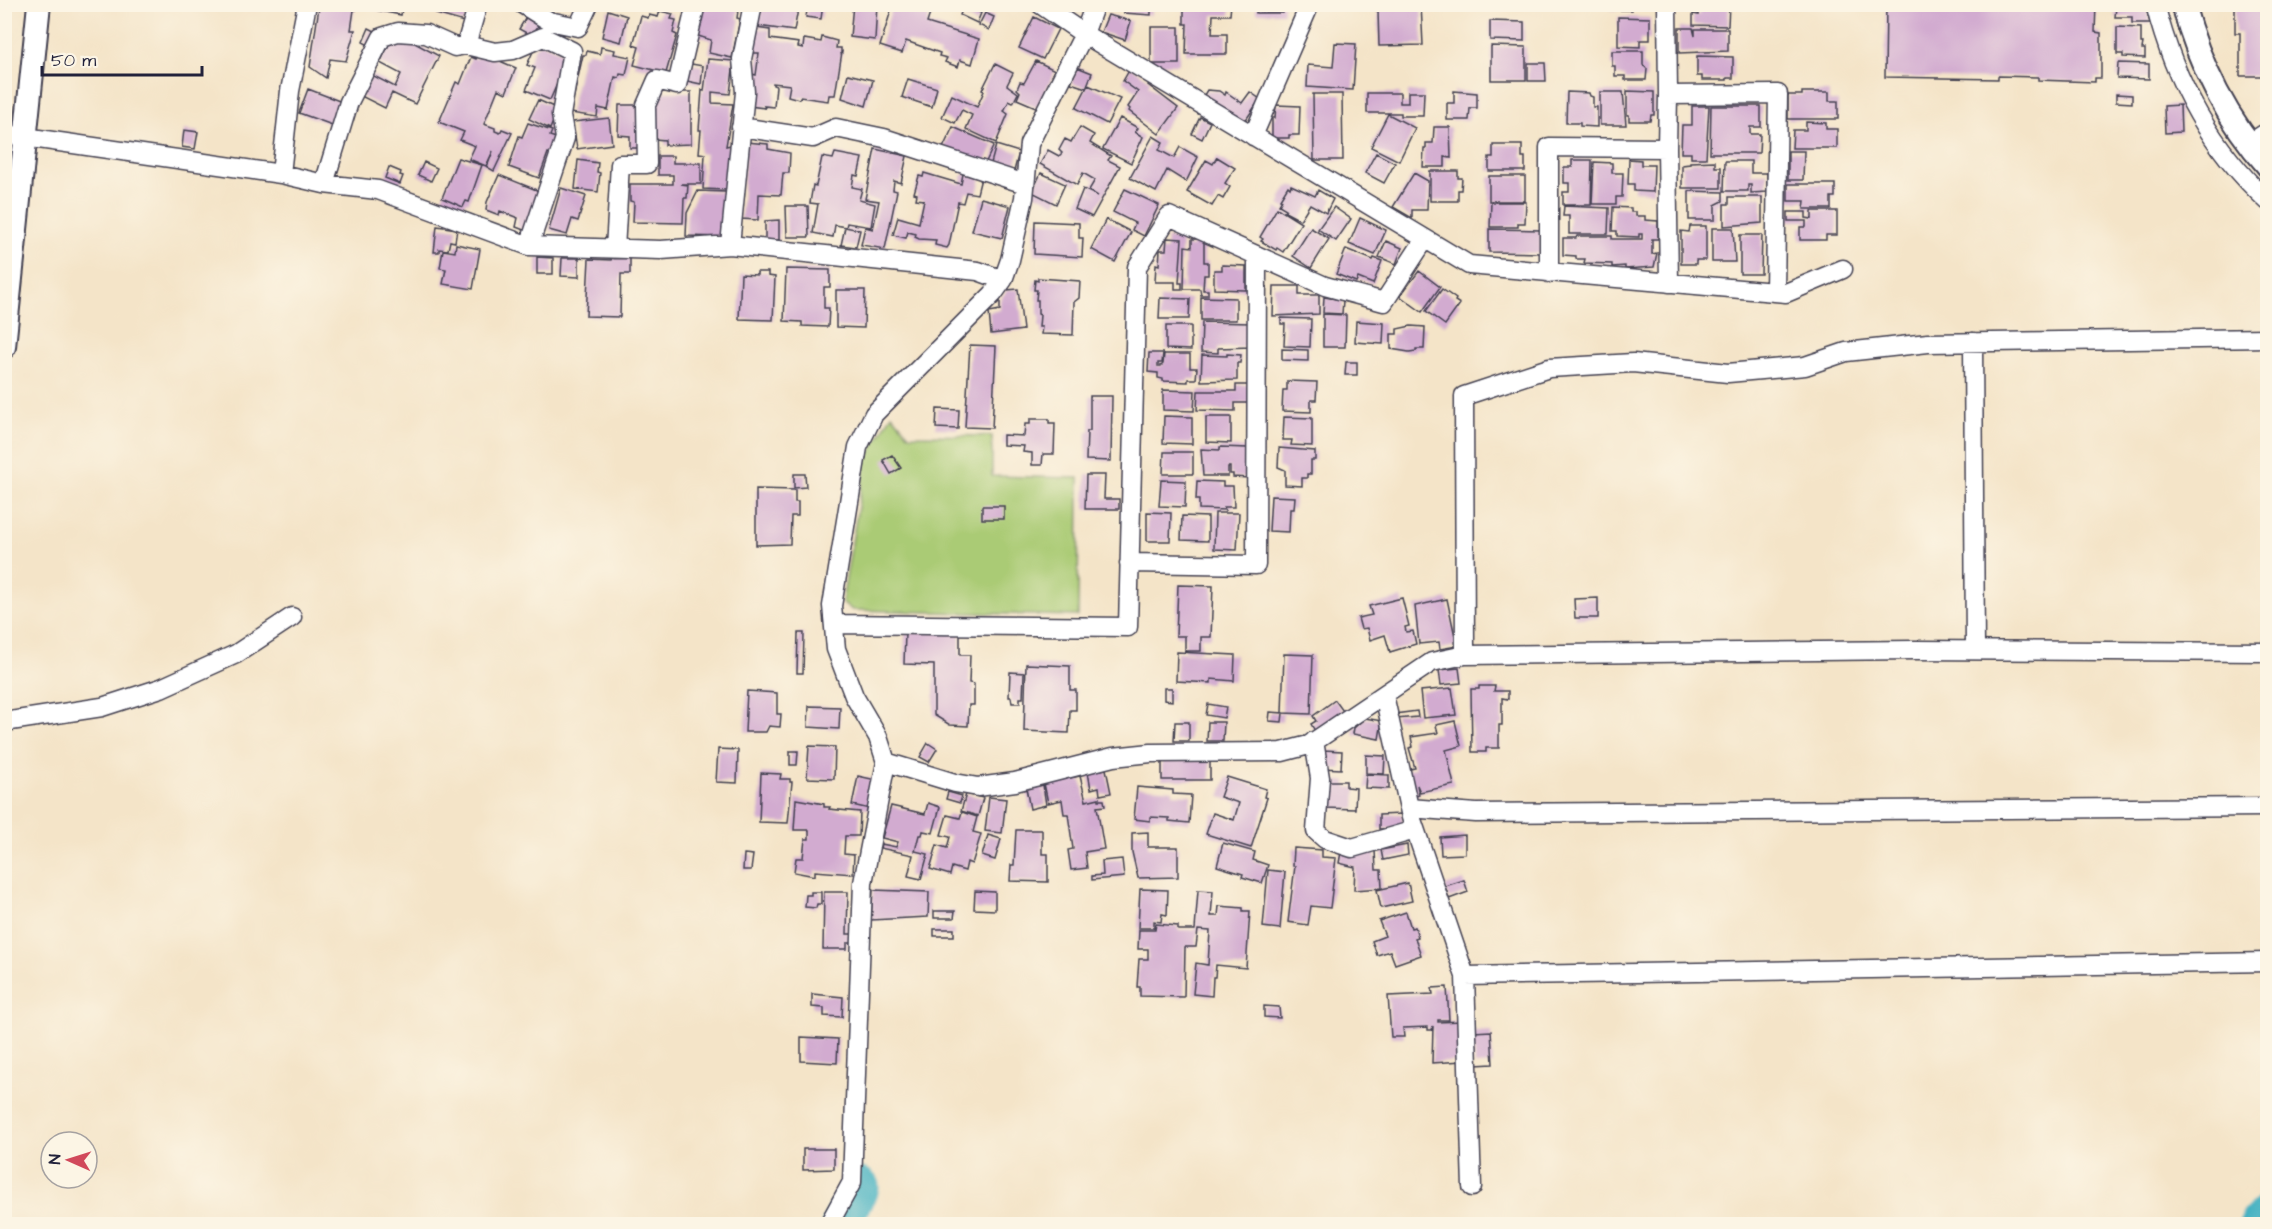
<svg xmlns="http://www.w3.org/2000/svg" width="2272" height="1229" font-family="'Architects Daughter',sans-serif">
<rect width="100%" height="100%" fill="#fcf5e5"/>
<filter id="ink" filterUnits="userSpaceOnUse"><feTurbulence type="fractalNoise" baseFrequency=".0167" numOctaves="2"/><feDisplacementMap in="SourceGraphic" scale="12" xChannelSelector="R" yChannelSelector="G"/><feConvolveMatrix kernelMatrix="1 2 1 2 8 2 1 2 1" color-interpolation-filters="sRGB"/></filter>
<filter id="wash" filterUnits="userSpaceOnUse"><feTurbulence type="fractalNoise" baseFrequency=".008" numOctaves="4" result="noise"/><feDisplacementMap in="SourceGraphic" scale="24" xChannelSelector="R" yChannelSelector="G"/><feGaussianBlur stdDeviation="1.35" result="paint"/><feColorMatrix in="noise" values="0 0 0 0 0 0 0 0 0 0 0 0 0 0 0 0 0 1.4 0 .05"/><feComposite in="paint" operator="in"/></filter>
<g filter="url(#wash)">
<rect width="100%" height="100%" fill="#f4e4c8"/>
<path fill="#aacb74" stroke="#667658" stroke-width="1.5" d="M892,414l17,21 83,1v40l87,2 -1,138 -226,-6 -10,-8 24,-143z"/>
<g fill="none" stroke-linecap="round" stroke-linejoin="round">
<path stroke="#46b2c2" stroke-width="39" d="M841,1224l19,-37
M2258,1224l10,-10"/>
</g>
<g id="blocks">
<path fill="#d2abd0" d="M317,4h40l-1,6h-2l-3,20h4l-9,31 -16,-2 -4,19 -16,-11 9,-60h-2z
M376,4h27l-2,11 -26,-5z
M439,4h30l-5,18 -28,-8z
M701,4h38l-2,14 3,1 -8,39 -23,-5 2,-13 -16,-5z
M762,4h37l-5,27 -36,-5z
M808,4h15l-2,15 -15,-2z
M853,4h24l-2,36 -25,-3z
M893,4h40l-6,19 52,16 -7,25 -12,-4 -2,7 -13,-5 2,-4 -8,-2 1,-3 -34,-12 -4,12 -22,-7z
M965,4l16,9 -4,10 -17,-8z
M1124,4h27v11l-27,-2z
M1184,4h47l-1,11h-17l-1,19h15v20h-41l1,-30h-3z
M1256,4h27v9h-27z
M1373,4h48l2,41 -44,1 -1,-35 -5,-1z
M1611,4h21v6h-21z
M1699,4h30l-1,22 -35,-1v-11l6,1z
M1886,4h210l-1,28 6,1v45h-6v4l-57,-2v-3l-40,-1v3l-113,-2z
M2120,4h19v4h7l4,15h-18v-6h-17l1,-10h4z
M2235,4h33v72h-28v-43h-5z
M608,10l19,6 -6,26 -19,-5z
M660,11l13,3 -2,5 5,1 -3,13 4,2 -11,38 -32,-8 5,-18 -6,-2 8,-29 7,2 1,-3 9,2z
M985,13l9,4 -5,13 -10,-5z
M528,14l13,7 -9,15 -13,-7z
M1108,15l23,6 -6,19 -24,-8z
M1034,17l24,12 -15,30 -24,-11z
M1618,17l32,1v22h-10v7l-22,-1z
M1490,21l34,1v19l-34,-1z
M1151,27h28v37h-28z
M2117,27l24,1v15h2l-1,6h3v9l-22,-1v-3h-6z
M369,28l10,5 -7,14 -9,-5z
M756,28l14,2v9l29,4 -1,4 5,1 1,-9 17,3 1,-5 15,4 -1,7h5v5l1,-1 -7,43h-6l-1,6 -28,-4 -1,2 -11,-3 2,-11 -17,-2v2l3,1 -2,21 -10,-1 1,2 -16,-2 3,-32 4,1 3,-22h-7z
M1679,28h14l2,8v-7h33v22l-49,2z
M398,34l41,22 -24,48 -23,-11 -7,15 -24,-12 11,-21 23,12 6,-13 -21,-11 11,-23z
M541,43l28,13 -19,44 -24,-10 9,-22 -8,-3 8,-18z
M1335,43l21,1 -3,46 -46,-3 1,-22 25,2z
M1491,46l35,1v33h-35z
M601,47l14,3 -1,4 16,3 -4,18 -6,-1 -1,4 -4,-1 -7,33 -10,-2 -1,9 -27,-4 13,-58h3l1,-4 13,3z
M1612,51h31v14l4,4 -1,11h-21v-4h-10v-10h-3z
M479,52l37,16 -10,25 -8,-4 -14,35 11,4v3l5,2 2,-4 10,4 -18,38 -7,-4 6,-16 -7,15 -17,-7 6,-13 -15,-6 4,-8 -25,-10 17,-40 4,2 11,-27 5,2z
M1697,56l36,1v21h-6v2h-25v-4h-5z
M708,59l26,2 -4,33 -18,-2v11l21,1 -7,42 5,-1 -4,45 -24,-1 2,-35 -6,-1 2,-23h-2l3,-40 2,1z
M1036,61l19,9 -17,38 -21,-9 3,-7 -3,-3 3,-7 4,1z
M686,63l17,3 -2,18 -19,-4z
M1528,63h17l1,18h-18z
M2118,63l31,1v15l-32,-1z
M995,64l18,9 -6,12 11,8 -5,10 -4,-2 -5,10 4,3 -12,29 -30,-14 6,-14 -10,-5 -7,13 -13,-6 10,-22 25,12 7,-16 -2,-1z
M1077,67l15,6 -6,15 -15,-5z
M1131,67l20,14 -3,4 30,23 -19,26 -30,-23 1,-2 -2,-2 10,-15 -15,-11z
M848,74l25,6 -7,26 -24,-8z
M908,79l29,9 -5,19 -30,-10z
M1088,85l32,14 -13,25 -31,-16z
M308,89l34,13 -7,24 -36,-13z
M1207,90l12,1 6,4 1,-3 16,11 8,-11 10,7 -19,28 -40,-27z
M1454,91l23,2v15h-7l-1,12h-22v-17h7z
M1627,91l27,1v23h-3l-1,6h-21v-6h-2z
M656,92h35v52l-26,1v-5l-10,-1 -5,-16z
M1408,92h16l-1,24h-22v-3h-34v-20h33v10h8z
M1567,92l22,1 1,3 3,1v10h4v20l-17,-1v-3h-14z
M1600,92h23l3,33h-26z
M1802,92h27v9h9v18h-50v-24h14z
M1313,94h29l1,66h-29z
M2116,94l16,1v8l-16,-1z
M538,100l20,9 -8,20 -21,-10z
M619,105h22l-1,43h-10v-12l-12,-1z
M1276,105l24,1 -1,29h-10v3h-17v-20h3z
M2180,105l1,27 -16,1 -1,-27z
M1692,106h17l-3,52h-15v-5h-10l1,-28h10z
M1711,106h50v21h-11v7h10l-1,19h-49z
M1388,114l27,14 -16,33 -28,-14z
M1200,117l10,5 -8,17 -10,-5z
M609,118l3,26 -35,5 -4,-27z
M1120,118l18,10 -3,4 8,5 -12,26 -28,-14z
M1806,122l20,1v6h11v19h-45l1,-18h13z
M528,123l24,8 -2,5 6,2 -5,16 -3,-1 -9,25 -30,-11 10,-31 3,1z
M953,127l41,18 -11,23 -41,-18z
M1080,127l14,8 -4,8 21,13 -3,4 12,6 -28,51 -17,-8 8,-20 15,7 -9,-6 6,-10 -12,-7 -6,12 -37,-21 8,-14 11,6 3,-3 -3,-3 6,-11 6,3z
M1434,127h16l1,31 -6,-1v10h-22l1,-19h2v-5h7z
M184,130l14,2 -3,17 -13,-2z
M1153,136l10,6 -4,8 15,8 6,-11 18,10 -12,25 -19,-12 -11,22 -26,-14z
M746,142l22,2v5l22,4 -1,20h-6l-2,22 -22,-1 -1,26 -17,-1z
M996,145l23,7 -6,23 -23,-8z
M1493,145h29v12h3v14h-36v-14h4z
M875,149l32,7 -6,27 -7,-2 -1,9 4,1 -12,58 -24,-4 4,-18 8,2 6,-28 -14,-2z
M1788,151h16l-1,29h-15z
M835,153l27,5 -4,18 -4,-1 -2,12 10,2 -3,11 16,4 -4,23 -24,-4 -1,4 -11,-2 -2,12 -20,-4 5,-29 -8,-1 3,-18 3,1 6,-29 11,2z
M1376,153l19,10 -11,20 -19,-10z
M658,156h15v7h28v21h-20l7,1 -1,13h-3l-1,25 -50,-1 1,-20 -4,-1v-17h43v-9h-15z
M1217,157l18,11 -10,15 5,4 -7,12 -5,-3 -6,10 -25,-14 19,-32 7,4z
M458,158l24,7 -13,37 -3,-1 -3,6 -21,-9z
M1629,159l12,1v5h13l-1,27 -19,-1v-7h-6z
M578,160l20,3 -1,9 3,1 -2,19 -23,-3z
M1572,160h20l-1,45h-28v-13h6v-9h-5v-16h8z
M1715,161v6h6v21h-39v-23l8,-1v-2z
M1725,161h26v12h16v19l-16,1v-8h-3v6h-24z
M424,162l13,6 -6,13 -13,-6z
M1594,162l18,1v10h11l-1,24h-6v7h-24z
M389,167l12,5 -1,3 3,1 -3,8 -15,-6z
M1430,171h28v7h4l-1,12h-3v11h-28z
M924,173l37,11 2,-10 18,4 -4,16 -11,-2 -3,11 -5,-1 -9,43 -2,3 -12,-3 1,-5 -17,-1 -4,-2 1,-3 -8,-2 -2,6 -13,-3 5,-18 21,6 5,-23 -8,-1 1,-5 -3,-1 5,-17 4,1z
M1041,173l24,11 -9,20 -24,-12z
M1414,173l14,8 -1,29h-15v8l-19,-11z
M499,175l45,18 -15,39 -13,-5 2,-9 -18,-7 -1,4 -13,-5 1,-8z
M1489,176h36v25h-36z
M1788,184h47v13h-4v12h-27l1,-8h-17z
M1291,185l24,11 3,-6 15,9 -7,14 -16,-9 -10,16 -15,-8 1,-3 -7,-4 3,-5 -2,-1 8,-13 2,2z
M561,188l25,8 -8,25 -6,-2 -5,16 -18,-5z
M1125,189l34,16 -15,31 -12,-6 3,-7 -22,-11z
M698,191l28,1 -1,45 -39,-1 1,-23z
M1689,191l34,1v9l-8,4v15h-26z
M1729,197h33v26l-38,3v-22h5z
M981,198l29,8 -8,32 -30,-7z
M1491,202h35l-1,21h-7v4h-28z
M786,206h22l1,31h-22z
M1564,206l45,2 -1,26h-39v-18h-6z
M1334,207l17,12 -15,22 -18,-12z
M1613,207l18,1v4h5v4h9v4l13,1v18h-6v15l5,-1 -3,14 -29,2v-3l-13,1v-3l-28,-1 1,-4h-9v-3l-13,-1v-17h13l1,-2h35v3h30v-5h-3v3l-22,-1v-5h-5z
M1277,208l24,15 -18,29 -6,-4 -1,2 -15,-9 2,-2 -3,-2z
M1812,211h25v24h-11v5h-26v-13h6v-6h-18v-9h18v6l6,1z
M1360,218l26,12 -11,25 -26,-11z
M1106,219l25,13 -16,30 -24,-13z
M779,220v20h-14v-19z
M1035,221l44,2v15h4l-1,19 -48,-3z
M437,226l20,3 -2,13 -5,-1 -2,9 -9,-1v3h-5z
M1690,226h16v34h-10v4h-15v-33l8,1z
M845,227l15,3 -4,17 -15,-2z
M1311,228l18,11 -18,29 -18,-12z
M1712,228h21l2,34h-23z
M1489,229l52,1v23l-52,-1z
M1740,235h22l-1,39h-21z
M1167,238l15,1 -3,44h3v6h-7v-7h-20l1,-18 3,1 1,-15h6z
M1192,239h12v23h4v13h-4l-1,15h5v5h-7l-1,-6h-16l1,-43 7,1z
M1386,241l16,7 -6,16 -17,-7z
M456,244l24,5 -7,40 -30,-5 3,-15 -6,-1 3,-18 12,2z
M1346,249l27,11 1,-2 8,3 -9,23 -15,-6 -2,4 -20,-8z
M537,257l16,1v16h-16z
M612,257l18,1v16h-9l-1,43 -34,-1 3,-57 22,1z
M562,258h17v19l-18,-1z
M1222,265l24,1v24l-32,-1v-19h8z
M786,269l44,1v17h-6v21h5l-1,19 -26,-1v-4l-18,-1z
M1419,271l21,16 -18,25 -22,-16z
M757,272h11v4l7,1 -2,43 -34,-1 2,-45 16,1z
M1038,278l42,3 -1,17 -5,4 -1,33 -32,-1 1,-7h-3l1,-12 -2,-1v-14h-2l1,-10h-3l1,-10 3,1z
M1274,286h25v9h20v19l-46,2z
M1018,289l5,41 -32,4 -2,-22 11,-2v-10l7,-10z
M1442,289l14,10 -1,2 5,3 -15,21 -19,-14z
M836,290h29l-1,38 -28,-1z
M1201,297l35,1v22h-35z
M1324,297l19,3 -1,14 -19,-1z
M1160,298l30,1 -1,20h-30z
M1323,314l23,1 -1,32h-22z
M1281,318l30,1 -1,28 -26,-1 1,-22h-4z
M1356,321l28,2 -1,21 -28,-2z
M1202,322l50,1v24l-34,1v5l-17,-1z
M1166,326h25v24l-25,-1z
M1411,326l14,1 -1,22h-8v2l-7,1 -18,-3v-15h6v-5z
M970,345l26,1 -4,82 -27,-1z
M1282,349l26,1v11l-26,-1z
M1149,353h14l-1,10h-4v3h3l2,-2 1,-10h26v14h7l-1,11h-8v3l-25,-1v-2l-5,-1v-5l-10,-1z
M1227,354l14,1 -1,8h-3v17l-36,1 1,-26 25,1z
M1346,362h11v13h-12z
M1287,381l30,1 -1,18h-5v12l-29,-1 1,-21h4z
M1236,385h14v18h-15v8l-38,-1 1,-19h38z
M1163,390l32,1 -1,20 -31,-1z
M1090,396h22l-1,65 -25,-1 1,-29h3z
M937,409l22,1 -1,19 -22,-1z
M1164,416l28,1v27l-29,-1z
M1206,417h25v26l-25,-1z
M1284,417l28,1v28l-21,-1 1,-5h-9z
M1030,419h19v4h6l-1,31h-11l-1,11h-10v-12l-9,-1 1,-6 -21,-1v-10l21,1 1,-12h5z
M1220,447l28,1v30l-15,-1v-3h-3v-7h-2v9h-25l-2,-27 19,1z
M1279,448l36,3v9h-4v14h-4v4h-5v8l-17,-1v-15l-7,-3z
M1164,452h29v22h-30z
M892,455l9,13 -10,6 -8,-14z
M794,474h11l1,13 -12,1z
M1086,475h19l-1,24h15v10h-34z
M1161,480l25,1 -1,26 -26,-1z
M1197,481l26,1v4h10l1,21h-10l1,3 -26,-1v-9h-3z
M756,489l39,1v12h3v14h-7l-1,28 -34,1z
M1271,496l24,1 -1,12h-4l-1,23 -20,-1z
M982,506h22v13h-22z
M1147,512l24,1 -1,28h-23z
M1215,513h24l-2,37 -23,-1z
M1182,516l26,1v24l-27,-1z
M1178,585l35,1 -2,51h-10v14h-16v-15h-9z
M1402,598l7,28 -4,1 1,5 7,-1 3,13 -26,8 -5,-17 -15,5 -3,-12 -6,1 -3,-11 14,-3 -3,-9z
M1598,598v20h-23l-1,-19z
M1447,599l10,47 -17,3 -1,-7 -20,2 -4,-38z
M960,631v24h10l-1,28 5,1v21h-5l-1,21 -18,-1 -16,-10v-50l-30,-1 1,-31z
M798,633h6l-1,40h-6z
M1177,652l58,3 -1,26 -23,-2v4l-35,-2z
M1284,654l29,1 -2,59 -29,-1z
M1026,664l44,2v24h6v20h-6l-1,23 -45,-2z
M1459,668l2,15 -20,2 -2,-15z
M1010,672l14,1 -1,25h-3v5h-8l-1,-6h-2z
M1479,686h16l-1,5h14v8l-6,-1v27h-3v23h-13v4h-14l-1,-63h8z
M1164,688h8v13l-8,-1z
M1452,688l4,27 -33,3 -3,-27z
M747,691l30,2v21h4l-1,13 -11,-1 -3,6h-21z
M1335,700l8,11 -28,20 -4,-7 5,-3 -3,-5z
M1208,704l18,3 -2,11 -18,-3z
M809,706l31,1 -1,22 -31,-2z
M1417,711l1,6 -22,2 -1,-5z
M1270,712l13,1 -1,9 -13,-1z
M1365,718l17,3 -3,18 -26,-5 1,-6z
M1455,721l6,25 -15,4 8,35 -34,7 -3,-7 2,10 -6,2 -7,-27 9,-2 -6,-20 4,-1 -2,-10 27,-4 -2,-8z
M1175,722h14v19h-15z
M1208,722h16l-1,19h-16z
M928,743l9,6 -8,13 -9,-5z
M809,746l26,1 -1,32 -27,-1z
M718,749l20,1 -1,33 -21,-1z
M1323,750l19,1 -1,18 -19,-1z
M790,751h8l-1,14h-7z
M1366,755l19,1 -1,18 -18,-1z
M1210,760v20h-48v-19z
M1106,769l5,24 -11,2 -1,-8 -8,2 -3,-17z
M761,773l20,1 -1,5h10v3h2l-4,41 -29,-1z
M1366,774l23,1v14l-24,-1z
M858,776l18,4 -6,29 -18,-4z
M1080,776l6,25 13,-3v2h5l1,6 -8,1 7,42 -19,3 2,16 -16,2 -3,-20 5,-1 -5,-35h-4l-2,-14 -14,3 -4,-20z
M1227,777l39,12 -2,8 3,1 -16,50 -45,-14 7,-21 21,7 5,-17 -19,-6z
M1326,781h20v6l10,1 -1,21 -30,-1z
M1043,785l3,20 -16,4 -4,-21z
M1137,787l36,3v4l18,1 -2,28 -20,-2v-3l-19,-1v4l-16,-2z
M948,792l14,4 -2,7 -14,-4z
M966,794l17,4 -5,18 -17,-5z
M989,797l17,2 -4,34 -17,-2z
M796,799l28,5v3h6l-1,2 31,3 -1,24h-14l-1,18 10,1 -1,19 -38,-3v5l-21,-4 2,-14h7l2,-19h4v-9h-15z
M928,803l12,4 -7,26 -10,-2 -1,4h-3l-4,16 13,3 -7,25 -13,-3 5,-21 -33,-7 1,-4 15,3 2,-5 -16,-4 9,-32 34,8z
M962,812l15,5 -4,15 8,2 -9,30 -5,-2 -2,9 -13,-4 -2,8 -20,-6 7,-24 10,3 3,-11 -9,-2 6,-20 13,3z
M1402,814l1,14 -24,1v-14z
M1016,830h26v24h6v28l-38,-1 1,-16h3z
M1148,832v15h30v30l-40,1 -6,-26v-19z
M988,835l13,4 -6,21 -13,-4z
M1465,835v19l-24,1 -1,-18z
M1223,843l32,9 -2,8 15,5 -6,18 -20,-6 1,-3 -26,-8z
M1407,845l1,10 -25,5 -2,-10z
M1294,848l28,2v7l14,1 -6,50 -19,-2 -3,19 -20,-3 7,-56h-2z
M1375,850l1,20h5l1,18 -28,2 1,-23 -16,-4 2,-11z
M744,854l9,1 -2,15h-8z
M1122,859l2,18 -32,3v-4l11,-1 -1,-14z
M1268,870l17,2 -5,57 -17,-2z
M1464,880l4,12 -19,7 -4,-13z
M1408,883l4,18 -31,7 -4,-18z
M1140,889l28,1 -1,25 -5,-1 -1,8 -7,-1v7h-16z
M873,890l56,2 -1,25 -57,3z
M1198,890l15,1 -2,25h7l1,-10 24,2v3h7l-4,57 -30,-3 -1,12h-2l-1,19 -19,-2 3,-31 12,2 2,-34 -12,-1 -2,17h-11l-1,50 -44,-1v-9h-3l2,-28h9v-10h-10l1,-19h16l1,-6 22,2v4h17z
M975,891l20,1v18l-21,-1z
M811,892h10v12h-4l-1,4 -11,-1 1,-12h5z
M824,892h24l-1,42h7v9h-7v6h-24z
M934,911h21l-1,7h-20z
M1406,912l5,16 4,-1 3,10 -3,1 6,17 -26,9 -5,-13 -13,4 -5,-14 13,-5 -6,-15z
M934,929h20v7h-20z
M1447,987l2,33h-11v2l25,-1v40l-31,2 1,-37 -1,4h-4v-3l-25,1 1,9h-13l-3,-41 45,-2 -1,-6z
M812,994l31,3 -1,20 -18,-1v-8l-12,-1z
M1264,1006l15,1 1,11 -16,-1z
M1491,1031l2,33 -18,1 -2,-33z
M801,1037l37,2 -1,24 -36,-2z
M803,1149h31v20l-31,1z"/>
</g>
</g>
<g filter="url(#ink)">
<use href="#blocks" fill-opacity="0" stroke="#423f50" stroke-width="1.5"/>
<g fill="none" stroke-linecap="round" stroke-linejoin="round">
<defs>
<path id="minor" d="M307,4l-17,87 -9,83 43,10 54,6 151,56 132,4 69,-5 248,26 25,9
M522,4l27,17 29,6 11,-23
M1040,4l44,30 385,231 317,28 57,-24
M1667,4l1,91 110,-1 -3,198
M2155,4c19,76 55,144 113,197
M466,45l12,-41
M741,127l72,11 23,-10 48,10 141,46
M4,134l277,40
M1253,136l57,-132
M2249,144l15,-10 4,1
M1667,148l1,-53
M324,184l25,-82 33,-65 16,-5 28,2 29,13 11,-2 29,7 18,-2 30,-13 29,14 -11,64 4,23 -36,108
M730,245l15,-153 -3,-33 11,-55
M615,249l5,-85h27l-1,-59 11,-25 20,5 19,-81
M1549,273v-126l118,1 2,135
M1973,342l2,308
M1129,563l127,2 1,-309
M834,624l294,3 9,-360 32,-51 156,70 59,16 41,-63
M1465,655l-1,-259 85,-28 84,-5 95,10 77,-7 41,-14 82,-9 340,-5
M1384,695l27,122 54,159 7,211
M4,722l98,-15 59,-19 75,-34 56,-37
M1314,741l6,37 -4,53 9,8 27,9 63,-18
M886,762l69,21 23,4 37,-5 98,-25 38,-4 131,-1 27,-7 123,-83 33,-7 450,-5 353,2
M1409,808l67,5 792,-6
M1465,976l803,-14
M829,1224l23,-42 11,-299 23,-121 -8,-25 -24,-41 -18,-47 -4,-43 26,-159 16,-33 119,-120 10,-14 7,-20 14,-62 5,-54 55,-110 11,-30"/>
<path id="tertiary" d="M2183,4c16,60 43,115 85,162
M4,347l35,-343"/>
</defs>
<use href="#minor" stroke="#423f50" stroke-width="21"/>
<use href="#tertiary" stroke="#423f50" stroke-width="26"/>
<use href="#minor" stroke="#fff" stroke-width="18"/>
<use href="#tertiary" stroke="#fff" stroke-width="22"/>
</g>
</g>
<rect width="2272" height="1229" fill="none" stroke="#fcf5e5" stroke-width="24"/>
<g transform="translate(69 1160) rotate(273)"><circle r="28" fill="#fcf5e5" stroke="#a5a1a1" stroke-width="1.5"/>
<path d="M0-4.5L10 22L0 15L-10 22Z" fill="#d1495b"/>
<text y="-9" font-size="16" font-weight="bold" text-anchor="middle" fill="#22223b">N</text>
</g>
<path d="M42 66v9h160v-9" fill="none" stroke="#22223b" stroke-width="3"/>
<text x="51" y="66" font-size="18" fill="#22223b" stroke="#fcf5e5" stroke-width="4.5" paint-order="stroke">50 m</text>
</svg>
